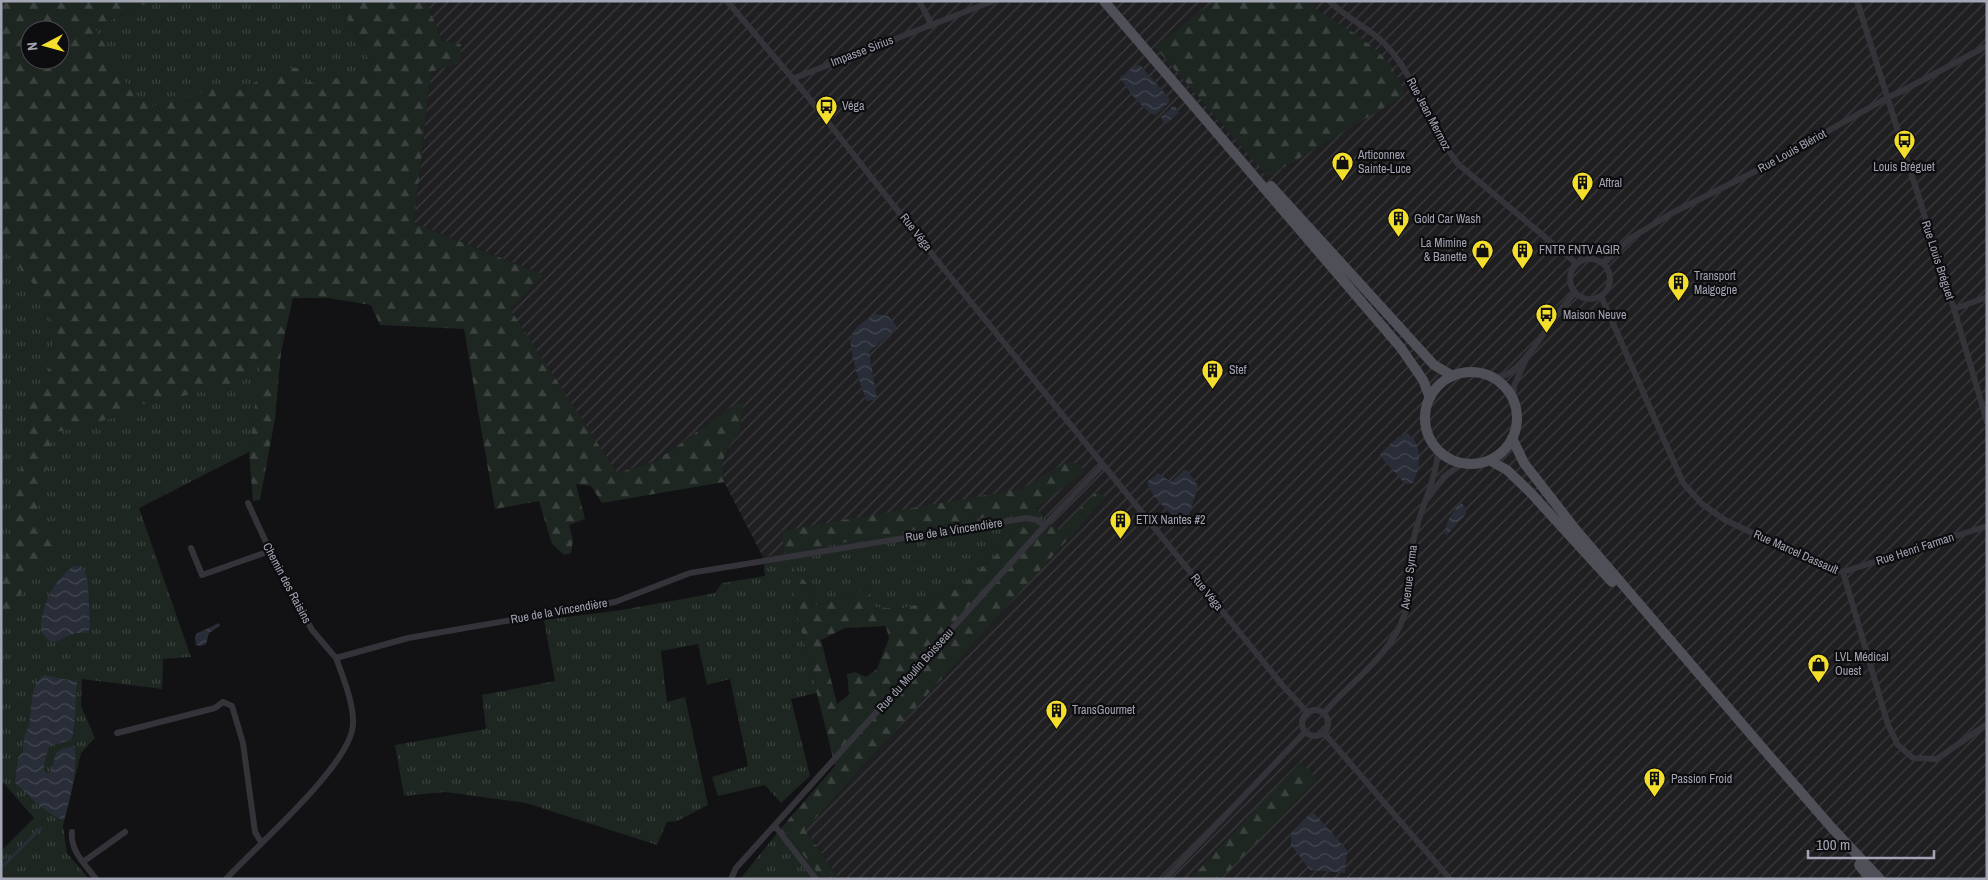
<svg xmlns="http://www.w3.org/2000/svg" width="1988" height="880" font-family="'Archivo Narrow',sans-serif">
<defs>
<pattern id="industrial-furrows" width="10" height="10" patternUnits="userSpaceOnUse" patternTransform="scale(1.25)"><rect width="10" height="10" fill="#1f1e21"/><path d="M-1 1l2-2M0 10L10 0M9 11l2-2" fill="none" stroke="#3c3c3f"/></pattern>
<pattern id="grass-tufts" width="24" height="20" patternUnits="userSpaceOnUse" patternTransform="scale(1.25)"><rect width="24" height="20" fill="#1e2621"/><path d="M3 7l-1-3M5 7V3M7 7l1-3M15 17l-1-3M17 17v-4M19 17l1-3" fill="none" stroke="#3c423f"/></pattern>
<pattern id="forest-firs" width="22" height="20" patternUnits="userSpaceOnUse" patternTransform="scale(1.25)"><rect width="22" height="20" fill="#1e2621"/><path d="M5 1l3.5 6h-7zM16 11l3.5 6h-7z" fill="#3c423f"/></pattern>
<pattern id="water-waves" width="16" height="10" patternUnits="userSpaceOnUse" patternTransform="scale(1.25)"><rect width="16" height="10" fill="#282d37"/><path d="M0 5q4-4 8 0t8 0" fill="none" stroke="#444852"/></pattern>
</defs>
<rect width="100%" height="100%" fill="#121214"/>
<path fill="url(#industrial-furrows)" d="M426,1h1561v878h-1148l-34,-49 258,-286 -27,-36 -273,49 -39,-75 -2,-19 6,-16 11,-12 4,-33 -12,5 -75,54 -39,12 -108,-164 35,-34 -130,-52 17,-151 28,-9 2,-19 -19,-3z"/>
<path fill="url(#grass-tufts)" d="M151,1h189l34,72 -102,211 -23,168 -110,56 52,149 -28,2 -1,30 -80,-10 -1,27 14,32 -14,15 -18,73 4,27 22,26h-88v-28l33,-33 -33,-38v-562l93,-190z
M1036,508l17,18 -24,4 -10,-5 -22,29 -37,33 -29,14 -31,8 -24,-1 -8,-18 -54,16 -6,-21 -16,-18v27l25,99 -26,6 19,77 -29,27 -16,-18 -47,11 -6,-19 36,-11 -18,-87 -23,6 -9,-41 -37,7 6,51 18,-5 23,108 -31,16 -10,1 -10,23 -131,-42 -81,-11 -41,4 -9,-51 91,-16 -4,-34 73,-14 -11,-61 78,-10 93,-17 7,-10 43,-7 -2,-19z
M782,827l40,52h-82z"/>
<path fill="url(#forest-firs)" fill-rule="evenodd" d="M1,1h150l-56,27 39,68 18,10 64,-18 28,2 31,-22h23l6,15 70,-10 -34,-72h86l16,40 19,3 -1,19 -29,9 -17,151 130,52 -34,34 107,164 39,-12 75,-54 13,-6 -5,34 -11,12 -6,16 2,19 -122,21 -11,-17 -15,-2 9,35 -16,6 4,15 -2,13 -7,2 -12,-11 -13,-43 -44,8 -31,-180 -84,-4 -9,-20 -43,-7h-35l-12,54 -6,67 -15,81 -7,1 -4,-49 11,-87 -4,-1 -11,16 -97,25 -13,-3 -9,13 -73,18 -18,96 29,11 2,6 -32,21 -12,21 -7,25 -14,21v-49l25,-146 1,-31 3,-19 16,-6c12,-44 11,-73 -20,-108 -11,-13 -21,-21 -25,-38zM30,30h30v30h-30z
M1214,1h98l4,8c36,24 76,41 89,86l-137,82 -113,-130z
M1073,462l8,4 2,7 -47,35 -251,45 -4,-22 240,-42 42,-25z
M1097,491l9,6 -301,333 34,49h-17l-40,-52 53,-61 -43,-172v-28l16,19 6,21 54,-16 8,17 24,2 31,-8 29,-14 37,-33 22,-29 10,5 24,-4 7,4zM886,626l3,12 -12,31 -11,8 -11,-5 -8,2 2,21 -12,9 -16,-64 24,-12z
M1300,762l17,17 -96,100h-31z"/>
<path fill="url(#water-waves)" d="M1140,65l30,34 -1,3 -13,13c-9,0 -32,-29 -36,-38l16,-11z
M1175,106l4,7 -13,11h-2l-3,-7 11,-10z
M876,314l12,2 8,9v3l-27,24 8,47 -10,2c-5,-11 -21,-56 -15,-67 4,-8 16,-16 24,-20z
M1407,433c16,10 14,35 6,50l-8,1 -24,-27 -1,-3 18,-17z
M1184,470h3l11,16 -9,29 -7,6c-10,-3 -34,-29 -35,-39l11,-9 13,9z
M1462,503l4,6v5l-20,22c-3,-11 6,-23 13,-32z
M74,566h5l5,4 4,13 2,46 -4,4h-11l-18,8h-8l-8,-10c-1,-23 13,-52 33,-65z
M219,623l1,3 -11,7 -3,11 -5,2 -5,-1 -1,-7 1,-4z
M44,675l33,7c-2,13 -1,50 -6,58l-22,6 -5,18v7l5,3c11,-19 -3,-23 26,-28 2,24 -4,51 -11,74 -19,-6 -34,-24 -49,-37l3,-25 5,-6 1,-15 5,-11 4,-34 3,-8z
M1310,813l5,1 32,36 -2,23 -35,-3 -19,-25v-11z"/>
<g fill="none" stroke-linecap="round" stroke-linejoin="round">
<path stroke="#282d37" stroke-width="2.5" d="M1,868l40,-40"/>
<path stroke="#333339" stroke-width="6" d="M727,1l78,92 130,165 348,428 24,26
M919,1l13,24
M1329,1c19,19 46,29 63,51 27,34 39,76 66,112l119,100
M1857,1l97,308 33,113
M792,79l201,-78
M1570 279a20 20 0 1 1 40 0a20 20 0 1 1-40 0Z
M1603,264l28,-26 41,-25 84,-42 131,-73 17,-8 83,-44
M1601,296l82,187 19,21 23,16 89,42 29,10 45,153 10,20 15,13 24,1 50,-35
M1954,309l33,-12
M1492,377c6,0 11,0 15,-3 22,-11 47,-61 68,-81
M1513,400l1,-14 12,-27
M1428,498l16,-21 19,-14
M248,503l22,48 42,79 24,28
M191,548l11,27 68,-24
M1843,572l144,-46
M1302 723a13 13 0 1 1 26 0a13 13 0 1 1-26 0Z
M1324,713c28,-33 68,-58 81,-100 8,-26 3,-54 10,-80 7,-28 22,-55 23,-84
M117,733l98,-25 8,-6 9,4 11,37 12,89 6,10
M1324,733l126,146
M775,826l41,53
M72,832c-2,19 13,32 24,47
M83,862l42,-30
M226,879c29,-32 126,-115 127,-155 1,-20 -10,-47 -17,-66l72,-20 207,-36 75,-29 337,-55 10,2 7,6
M731,879l5,-11 322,-357 45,-46
M1165,879l140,-147"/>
<path stroke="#4f4f58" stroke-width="10" d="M1104,1l297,347 22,32 7,18
M1271,186l163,179 19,11
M1425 418a46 46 0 1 1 92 0a46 46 0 1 1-92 0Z
M1512,438l12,25 52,67 184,215 72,83 48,51
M1489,460l18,10 23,22 82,90
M1859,865l11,14"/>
</g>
<defs>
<symbol id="bus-pin" viewBox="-11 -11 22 30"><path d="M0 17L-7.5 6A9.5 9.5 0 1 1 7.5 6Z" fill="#f3de2b" stroke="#0d0d0f"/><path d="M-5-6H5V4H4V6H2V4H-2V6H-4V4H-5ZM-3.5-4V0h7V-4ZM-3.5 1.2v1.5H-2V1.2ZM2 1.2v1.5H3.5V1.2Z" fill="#111"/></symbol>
<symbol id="shop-pin" viewBox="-11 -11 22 30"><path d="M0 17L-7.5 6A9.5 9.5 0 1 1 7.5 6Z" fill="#f3de2b" stroke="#0d0d0f"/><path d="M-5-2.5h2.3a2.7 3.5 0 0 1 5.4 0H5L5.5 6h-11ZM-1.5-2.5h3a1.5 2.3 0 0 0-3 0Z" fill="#111"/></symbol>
<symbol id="building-pin" viewBox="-11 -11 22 30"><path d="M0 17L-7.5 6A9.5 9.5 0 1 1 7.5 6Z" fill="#f3de2b" stroke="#0d0d0f"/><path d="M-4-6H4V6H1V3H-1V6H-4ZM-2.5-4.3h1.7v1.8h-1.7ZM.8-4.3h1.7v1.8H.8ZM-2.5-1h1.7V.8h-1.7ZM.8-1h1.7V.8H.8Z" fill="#111"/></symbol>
</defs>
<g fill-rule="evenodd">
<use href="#bus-pin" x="814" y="94" width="25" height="34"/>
<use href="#bus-pin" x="1892" y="128" width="25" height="34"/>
<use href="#shop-pin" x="1330" y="150" width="25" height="34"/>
<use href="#building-pin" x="1570" y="170" width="25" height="34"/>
<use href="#building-pin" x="1386" y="206" width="25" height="34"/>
<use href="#shop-pin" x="1470" y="238" width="25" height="34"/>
<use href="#building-pin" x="1510" y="238" width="25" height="34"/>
<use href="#building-pin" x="1666" y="270" width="25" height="34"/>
<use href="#bus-pin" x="1534" y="302" width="25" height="34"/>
<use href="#building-pin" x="1200" y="358" width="25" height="34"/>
<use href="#building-pin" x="1108" y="508" width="25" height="34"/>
<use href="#shop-pin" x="1806" y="652" width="25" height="34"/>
<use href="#building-pin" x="1044" y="698" width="25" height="34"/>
<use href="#building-pin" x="1642" y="766" width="25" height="34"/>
</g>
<g text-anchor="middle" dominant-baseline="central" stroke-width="4.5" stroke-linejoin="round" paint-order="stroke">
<g font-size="12" fill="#a3a5b4" stroke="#0d0d0f">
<text transform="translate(862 51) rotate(-21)">Impasse Sirius</text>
<text transform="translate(1429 114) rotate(62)">Rue Jean Mermoz</text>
<text transform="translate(1792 151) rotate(-29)">Rue Louis Blériot</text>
<text transform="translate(916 232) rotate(52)">Rue Véga</text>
<text transform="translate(1938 260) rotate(72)">Rue Louis Bréguet</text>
<text transform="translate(954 530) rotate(-9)">Rue de la Vincendière</text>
<text transform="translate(1915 549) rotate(-18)">Rue Henri Farman</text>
<text transform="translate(1796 552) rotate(24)">Rue Marcel Dassault</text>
<text transform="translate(1409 577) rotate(-83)">Avenue Syrma</text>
<text transform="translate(287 583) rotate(62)">Chemin des Raisins</text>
<text transform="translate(1207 592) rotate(51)">Rue Véga</text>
<text transform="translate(559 611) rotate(-10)">Rue de la Vincendière</text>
<text transform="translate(915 670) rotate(-48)">Rue du Moulin Boisseau</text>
</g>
<g font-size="12" fill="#a3a5b4" stroke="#0d0d0f" text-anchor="start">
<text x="842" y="106">Véga</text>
<text x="1358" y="155">Articonnex<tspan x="1358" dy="14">Sainte-Luce</tspan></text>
<text x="1904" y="167" text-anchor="middle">Louis Bréguet</text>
<text x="1599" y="183">Aftral</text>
<text x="1414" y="219">Gold Car Wash</text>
<text x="1467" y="243" text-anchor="end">La Mimine<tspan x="1467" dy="14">&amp; Banette</tspan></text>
<text x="1539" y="250">FNTR FNTV AGIR</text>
<text x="1694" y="276">Transport<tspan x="1694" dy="14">Malgogne</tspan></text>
<text x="1563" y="315">Maison Neuve</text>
<text x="1229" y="370">Stef</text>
<text x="1136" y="520">ETIX Nantes #2</text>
<text x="1835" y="657">LVL Médical<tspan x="1835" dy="14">Ouest</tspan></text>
<text x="1072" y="710">TransGourmet</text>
<text x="1671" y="779">Passion Froid</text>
</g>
</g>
<rect width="1988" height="880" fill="none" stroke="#a3a5b4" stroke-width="5"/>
<g transform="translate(45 45) rotate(264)"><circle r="24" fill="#0d0d0f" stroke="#494a51"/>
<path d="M0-4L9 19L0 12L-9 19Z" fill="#f3de2b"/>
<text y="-8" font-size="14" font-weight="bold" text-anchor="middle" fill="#a3a5b4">N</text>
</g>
<path d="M1808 850v8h126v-8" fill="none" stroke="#a3a5b4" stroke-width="2.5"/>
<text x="1816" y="850" font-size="15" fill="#a3a5b4" stroke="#0d0d0f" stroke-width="4" paint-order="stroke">100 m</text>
</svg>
